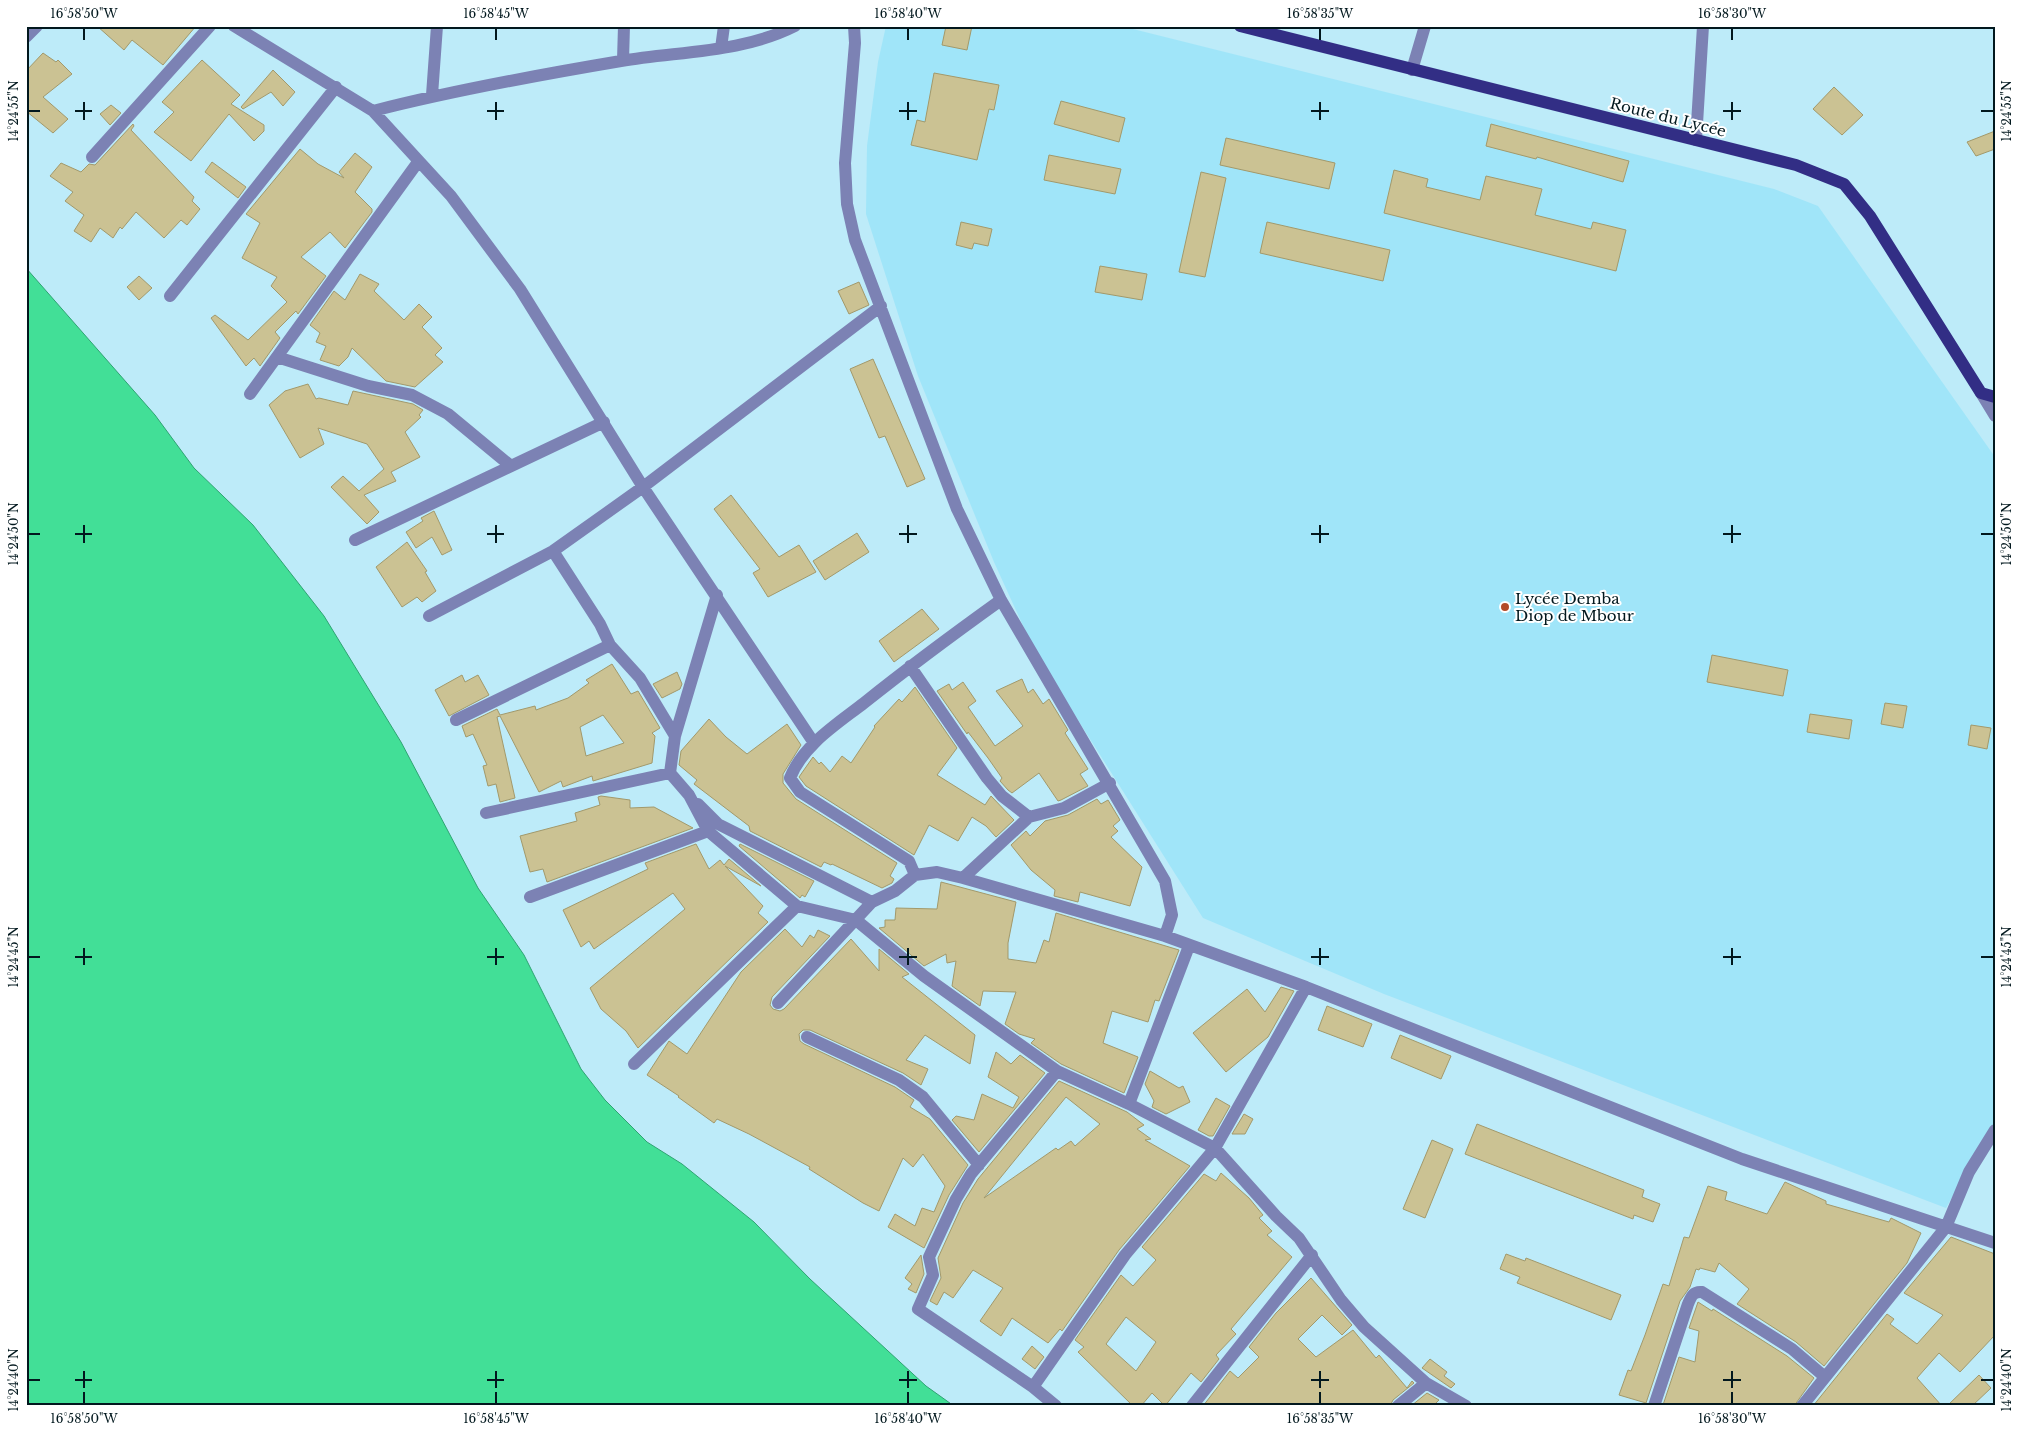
<svg xmlns="http://www.w3.org/2000/svg" width="2021" height="1432" font-family="'Libre Baskerville',serif">
<rect width="100%" height="100%" fill="#bdebf9"/>
<path fill="#a0e5f9" d="M886,26h235l653,163 44,17 177,251v665l-49,86 -562,-214 -181,-76 -168,-266 -41,-90 -76,-186 -52,-162 1,-68 11,-84z"/>
<path fill="#42df97" stroke="#2fa373" d="M26,268l129,147 39,53 59,57 71,91 77,126 77,146 46,67 57,114 24,31 42,42 35,22 72,58 56,57 116,107 28,20h-928z"/>
<path fill="#cbc293" stroke="#a2996b" fill-rule="evenodd" d="M97,26h99l-33,39 -31,-25 -8,10z
M946,26h26l-5,24 -25,-5z
M43,53l13,9 2,-2 14,14 -29,23 25,22 -15,14 -27,-22v-40z
M202,60l38,35 -9,9 33,21v6l-10,10 -25,-27 -38,47 -37,-29 20,-20 -12,-10z
M273,70l22,22 -12,14 -12,-14 -28,17 -2,-2z
M934,73l65,12 -5,25 -5,-1 -12,51 -66,-15 6,-25 8,2z
M1834,87l29,28 -21,20 -29,-26z
M1061,101l64,17 -6,24 -65,-18z
M111,105l10,8 -11,12 -10,-11z
M133,124l1,2 -3,4 63,67 -2,4 8,8 -13,16 -6,-5 -17,18 -28,-26 -14,17 -2,-2 -7,11 -13,-10 -9,14 -17,-11 10,-16 -19,-14 8,-9 -23,-16 11,-13 20,9 8,-8 6,1z
M1491,124l138,37 -6,21 -86,-25 -1,2 -50,-13z
M1995,131v18l-19,7 -9,-14z
M1226,138l109,25 -6,26 -109,-24z
M300,149l18,15 26,14 -5,-6 16,-19 17,14 -17,25 17,17v3l-27,36 -15,-16 -29,25 25,19 -28,38 -2,-3 -21,21 5,6 -20,28 -6,-8 -8,8 -35,-48 4,-3 33,25 39,-38 -16,-16 6,-9 -35,-19 18,-35 -14,-9z
M1049,155l72,14 -6,25 -71,-14z
M212,162l34,25 -8,11 -33,-26z
M1394,170l34,9 -2,8 54,13 6,-24 56,13 -7,26 56,14 2,-7 33,8 -10,41 -232,-58z
M1201,172l25,6 -21,99 -26,-5z
M961,222l31,7 -4,17 -14,-3 -2,6 -16,-4z
M1267,222l123,28 -7,31 -123,-28z
M1100,266l47,8 -5,26 -47,-8z
M360,274l19,10 -5,7 30,29 15,-16 13,13 -10,10 20,21 -7,7 8,7 -28,25 -29,-6 -34,-33 -4,9 -9,9 -19,-6 6,-14 -10,-4 4,-9 -10,-8 24,-34 11,9z
M139,276l13,12 -13,12 -12,-13z
M859,282l10,23 -20,9 -11,-23z
M873,359l52,120 -18,8 -22,-51 -6,2 -29,-69z
M308,384l8,15 3,-1 29,7 5,-14 60,13 10,6 -4,5 2,2 -16,15 15,25 -29,15 5,9 -32,14 15,17 -12,12 -36,-37 12,-11 16,15 25,-22 -17,-25 -49,-16 6,16 -24,14 -31,-53 16,-14z
M731,495l48,62 20,-12 17,27 -48,25 -15,-24 7,-4 -46,-60z
M434,511l18,39 -10,5 -10,-18 -16,11 -10,-16 17,-11 -2,-3z
M857,533l12,19 -44,28 -12,-19z
M407,542l20,29 -2,1 11,19 -14,11 -5,-5 -15,10 -26,-40z
M922,609l17,20 -45,33 -15,-21z
M1712,655l76,15 -5,26 -76,-14z
M612,664l19,30 7,-3 22,37 -8,5 3,3 -3,27 -59,18 -1,-5 -29,11 -2,-6 -22,11 -39,-76 -3,1 18,81 -15,4 -4,-18 -8,2 -5,-20 4,-1 -14,-31 -7,3 -4,-11 35,-17 3,6 35,-9 1,4 32,-12 21,-15 -3,-3zM603,715l21,28 -38,13 -6,-29z
M677,672l5,12 -2,5 -18,9 -9,-14z
M462,675l3,7 13,-7 11,20 -40,21 -14,-26z
M1022,679l6,14 5,-4 10,15 6,-5 19,31 -3,3 23,36 -8,5 8,12 -27,14 -3,1 -19,-28 -27,20 -4,-3 -8,-9 2,-3 -14,-20 -20,-26 -1,2 -30,-43 12,-7 3,6 11,-8 13,19 -8,6 27,39 28,-20 -27,-35z
M915,687l42,61 -20,27 48,30 6,-9 23,24 -18,17 -10,-11 -14,-9 -14,24 -29,-16 -15,30 -108,-69 -7,-9 14,-20 6,7 2,-2 9,10 12,-16 9,7 24,-36 -1,-1 25,-27 3,3z
M1885,703l22,3 -4,22 -22,-4z
M1810,714l42,6 -3,19 -42,-7z
M709,719l17,18 21,17 40,-30 14,21 -18,29v9l13,16 101,64 -7,13 4,3 -2,4 -10,5 -50,-24 -1,1 -7,-3 -3,5 -71,-36 -1,-5 -55,-42 3,-4 -18,-15 2,-14z
M1971,725l20,3 -4,21 -19,-4z
M601,796l29,4v8l24,-1 39,21 -146,54 -4,-13 -13,3 -10,-36 57,-15 -2,-8 25,-8 -2,-8z
M1097,799l4,5 7,-4 12,20 -7,6 5,5 -7,6 31,30 -12,39 -50,-14 -2,10 -24,-6 1,-6 -24,-20 -20,-25 15,-14 4,5 15,-15 23,-6z
M696,844l13,25 11,-9 4,5 5,-6 32,27 -36,-20 38,40 -5,7 10,9 -130,126 -12,-17 -25,-22 -11,-21 95,-79 -12,-16 -79,56 -5,-8 -8,6 -18,-37 85,-41 -3,-6z
M740,844l74,37 -9,16 -3,-2 -2,3 -61,-52z
M941,882l75,20 -8,41v16l28,4 8,-23 5,2 7,-29 123,37 -20,51 -4,-1 -7,22 -36,-11 -9,32 35,14 -14,36 -63,-29 -30,-21 4,-4 -16,-5 -14,-10 11,-32 -33,-1 -3,15 -28,-20 4,-25 -9,2 -1,-9 -22,12 -45,-38 6,-1v-7h10l1,-12 41,1z
M785,929l17,18 8,-12 4,3 4,-8 12,6 -58,61 -2,8 3,4 7,2 4,-2 67,-70 28,32v-22l30,25 -7,3 73,58 -5,29 -45,-29 -19,25 22,9 -7,16 -18,-12 -93,-43h-7l-4,4 1,7 4,3 91,43 19,13 -4,7 20,12 38,46 -19,30 -25,53 -36,-21 7,-13 20,12 7,-18 12,4 11,-26 -22,-32 -10,13 -10,-9 -24,53 -16,-8 -54,-34 1,-2 -61,-33 -32,-15 -3,4 -36,-26 1,-1 -32,-21 22,-34 18,13 54,-82z
M1281,987l13,4 -26,46 -42,35 -33,-39 54,-44 18,23z
M1327,1006l45,18 -9,23 -45,-17z
M1400,1035l51,21 -10,23 -50,-21z
M996,1052l15,12 9,-9 25,18 -66,79 -27,-32 4,-4 18,4 8,-26 31,14 6,-11 -31,-20z
M1150,1071l29,17 4,-2 7,16 -24,12 -14,-7 2,-6 -9,-17z
M1059,1081l68,31 17,13 -7,4 14,10 -6,1 45,26 -71,84 -57,81 -2,-2 -12,14 -36,-25 -11,18 -21,-15 23,-33 -30,-18 -20,28 -9,-6 -7,13 -7,-4 11,-23 -3,-20 25,-55 15,-24zM1066,1097l34,27 -25,22 -4,-5 -13,9 -2,-2 -72,50z
M1216,1098l14,8 -17,30h-4l-11,-6z
M1244,1114l9,5 -8,15h-13z
M1477,1124l167,66 -2,7 18,7 -7,18 -19,-7 -1,4 -168,-65z
M1432,1140l21,9 -28,69 -22,-9z
M1221,1173l28,25 14,17 -4,3 13,13 -5,4 25,22 -61,72 5,5 -20,21 3,4 -18,23 -10,-9 -26,33 -13,-13 -11,13h-8l-55,-54 6,-5 -9,-7 46,-65 12,11 23,-26 -14,-13 62,-73 12,7zM1126,1317l30,25 -20,29 -30,-27z
M1785,1182l41,19v3l63,18 2,-4 30,15 -14,30 -83,103 -28,-24 -59,-38 12,-15 -30,-26 -4,9 -15,-4 -1,2 -3,-1 -6,18 -10,14 -34,102 -27,-8 9,-25 3,1 14,-36 18,-51 6,2 15,-49 5,1 19,-52 19,6 -2,8 42,14z
M1951,1237l44,17v81l-35,37 -21,-19 -22,25 25,28h-129l74,-92 7,5 -4,5 27,20 26,-29 -39,-22z
M1506,1254l19,7 1,-3 95,37 -10,25 -94,-37 3,-6 -20,-8z
M921,1255l3,19 -8,19 -8,-4 4,-5 -7,-6z
M1311,1278l41,47 -10,10 -20,-20 -24,24 18,18 37,-27 23,28 3,-3 28,33 5,-7 2,2 -21,17 -3,6h-187l27,-35 8,7 21,-21 -10,-10 27,-34z
M1698,1302l14,9 1,-2 74,47 27,22 -20,28 -131,-1 16,-48 16,5 4,-31 -10,-3z
M1032,1346l12,11 -9,12 -13,-10z
M1430,1359l17,13 -3,4 11,8 -4,4 -29,-20z
M1979,1375l12,13 -19,18h-25z
M1427,1393l12,7 -6,6h-22z"/>
<g fill="none" stroke-linecap="round" stroke-linejoin="round">
<path stroke="#7c82b4" stroke-width="12" d="M234,26l139,85 78,85 69,93 123,198 171,256
M854,26l1,17 -10,120 2,41 8,36 102,269 44,91 164,281 7,34 -7,21
M26,37l11,-11
M721,48l3,-22
M623,60l1,-34
M1412,70l13,-44
M432,95l5,-69
M373,111c81,-21 165,-36 248,-50 58,-10 121,-8 174,-35
M1696,140l7,-114
M92,157l118,-131
M170,296l166,-209
M277,357l91,29 44,9 36,19 63,52
M1981,393l14,23
M250,394l168,-232
M355,540l249,-118
M553,551l47,73 10,21 30,33 35,58 -5,37 19,22 19,36 89,75 59,14 68,56 133,95 72,33 86,44 61,68 23,22 42,62 23,27 62,56 40,23
M429,616l124,-65 90,-64 238,-181
M910,666l77,112 15,18 27,21 35,-9 46,-25
M456,720l154,-75
M675,736l42,-141
M698,804l20,20 154,78
M486,813l184,-40
M915,875l-6,-14 -109,-69 -10,-14c13,-33 47,-54 74,-75 45,-36 91,-70 137,-103
M963,878l66,-61
M530,897l178,-66
M778,1003l94,-101 23,-11 20,-16 22,-3 26,6 202,58 141,51 436,172 253,84
M807,1037l92,43 24,17 56,68
M634,1064l163,-158
M1129,1104l60,-158
M1033,1387l92,-132 90,-107 91,-161
M1056,1406l-23,-19 -115,-78 15,-34 -4,-18 27,-58 15,-25 86,-103
M1192,1406l120,-151
M1398,1406l28,-23
M1654,1406l34,-102c3,-7 5,-13 14,-12l90,57 33,28
M1802,1406l144,-179 23,-55 26,-42"/>
<path stroke="#322e85" stroke-width="12" d="M1240,26l556,139 48,19 26,32 111,177 14,4"/>
</g>
<path fill="none" stroke="#02181e" stroke-width="2" d="M84,28v12M496,28v12M908,28v12M1320,28v12M1732,28v12M84,102v18M496,102v18M908,102v18M1320,102v18M1732,102v18M28,111h12M75,111h17M487,111h17M899,111h18M1311,111h18M1723,111h18M1981,111h13M84,525v18M496,525v18M908,525v18M1320,525v18M1732,525v18M28,534h12M75,534h17M487,534h17M899,534h18M1311,534h18M1723,534h18M1981,534h13M84,948v17M496,948v17M908,948v17M1320,948v17M1732,948v17M28,957h12M75,957h17M487,957h17M899,957h18M1311,957h18M1723,957h18M1981,957h13M84,1371v17M496,1371v17M908,1371v17M1320,1371v17M1732,1371v17M28,1380h12M75,1380h17M487,1380h17M899,1380h18M1311,1380h18M1723,1380h18M1981,1380h13M84,1392v12M496,1392v12M908,1392v12M1320,1392v12M1732,1392v12"/>
<circle fill="#b34b28" stroke="#fff" stroke-width="2" cx="1505" cy="607" r="5"/>
<g text-anchor="middle" dominant-baseline="central" stroke-width="4" stroke-linejoin="round" paint-order="stroke">
<g font-size="15" fill="#02181e" stroke="#fff">
<text transform="translate(1668 117) rotate(14)">Route du Lycée</text>
</g>
<g font-size="15" fill="#02181e" stroke="#fff" text-anchor="start">
<text x="1515" y="598">Lycée Demba<tspan x="1515" dy="17">Diop de Mbour</tspan></text>
</g>
</g>
<rect width="2021" height="1432" fill="none" stroke="#ffffff" stroke-width="55"/>
<rect x="28" y="28" width="1966" height="1376" fill="none" stroke="#02181e" stroke-width="2"/>
<g font-size="12" text-anchor="middle" fill="#02181e">
<text x="84" y="18">16°58'50"W</text>
<text x="496" y="18">16°58'45"W</text>
<text x="908" y="18">16°58'40"W</text>
<text x="1320" y="18">16°58'35"W</text>
<text x="1732" y="18">16°58'30"W</text>
<text transform="translate(14 111) rotate(-90)" y="4">14°24'55"N</text>
<text transform="translate(2007 111) rotate(-90)" y="4">14°24'55"N</text>
<text transform="translate(14 534) rotate(-90)" y="4">14°24'50"N</text>
<text transform="translate(2007 534) rotate(-90)" y="4">14°24'50"N</text>
<text transform="translate(14 957) rotate(-90)" y="4">14°24'45"N</text>
<text transform="translate(2007 957) rotate(-90)" y="4">14°24'45"N</text>
<text transform="translate(14 1380) rotate(-90)" y="4">14°24'40"N</text>
<text transform="translate(2007 1380) rotate(-90)" y="4">14°24'40"N</text>
<text x="84" y="1423">16°58'50"W</text>
<text x="496" y="1423">16°58'45"W</text>
<text x="908" y="1423">16°58'40"W</text>
<text x="1320" y="1423">16°58'35"W</text>
<text x="1732" y="1423">16°58'30"W</text>
</g>
</svg>
